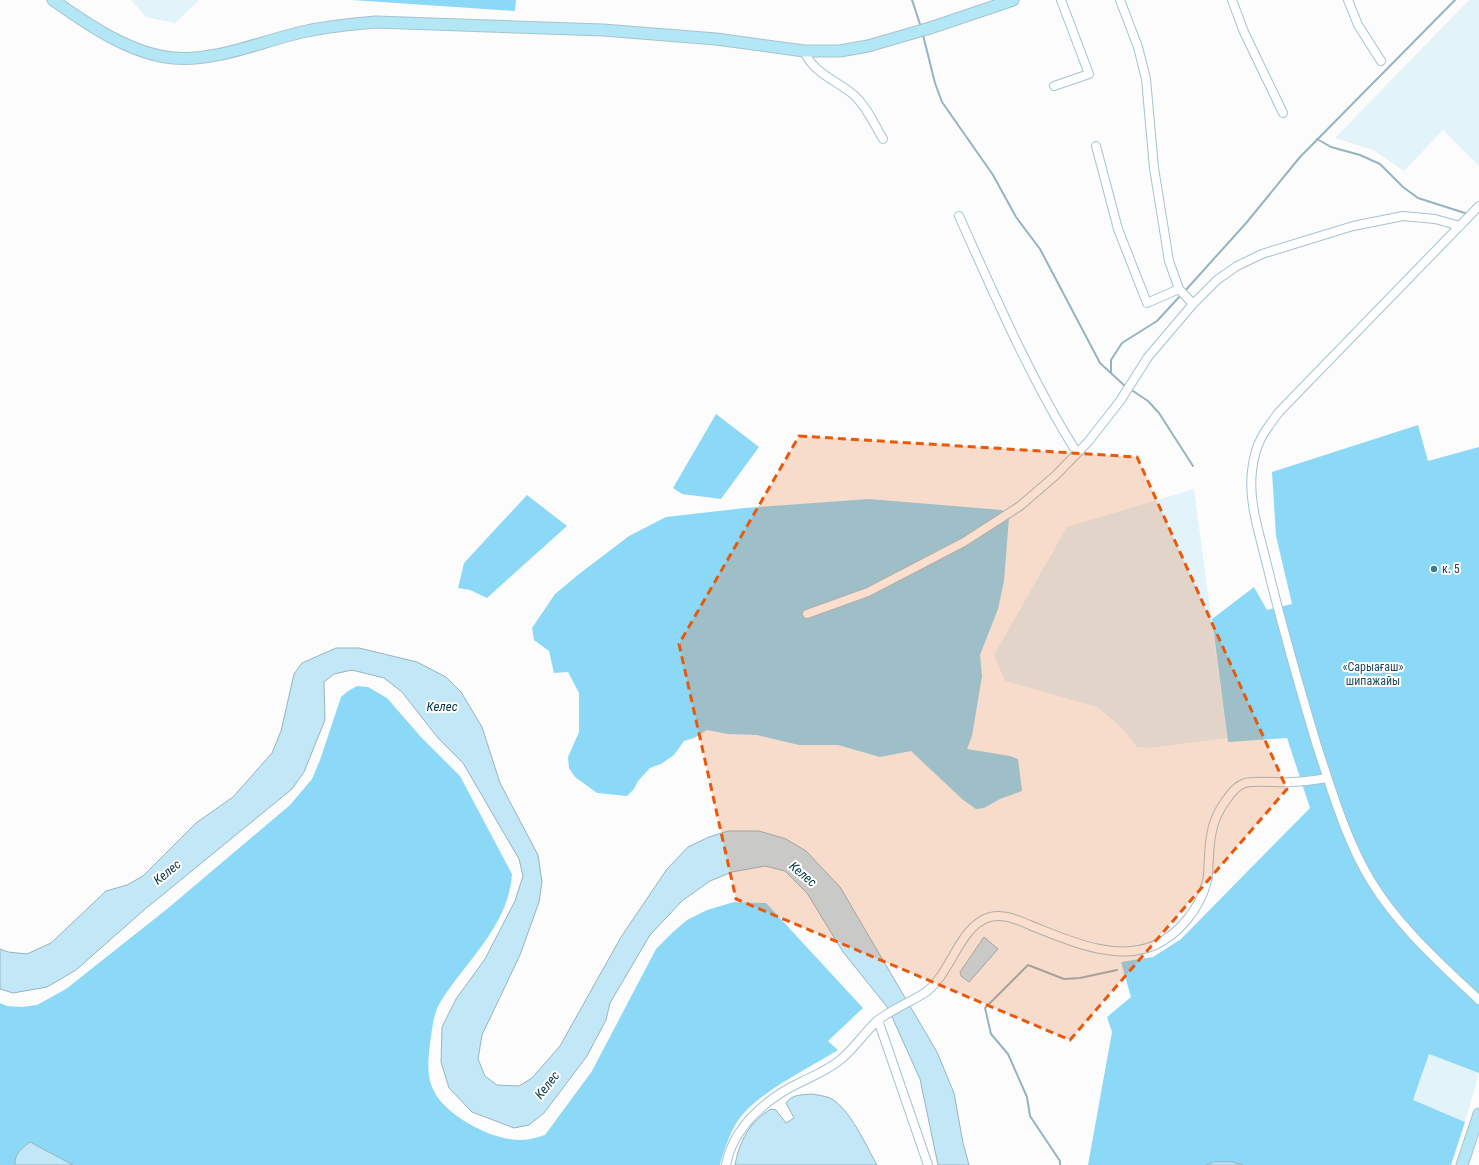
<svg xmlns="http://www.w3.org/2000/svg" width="1479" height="1165" font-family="'Roboto Condensed',sans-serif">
<rect width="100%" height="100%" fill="#fcfcfc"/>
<path fill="#e3f3fa" d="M131,0h68l-24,23 -29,-6z
M1469,0h10v166l-36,-36 -39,41 -31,-21 -38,-12z
M1194,489l33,249 -77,10 -13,-1 -16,-20 -24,-20 -92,-26 -11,-26 73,-128z
M1429,1054l50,19 -14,49 -52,-21z"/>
<path fill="#8cd9f7" d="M352,0h164l-1,11z
M716,414l43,33 -38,52 -39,-5 -9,-6z
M1418,425l10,36 51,-14v626l-50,-19 -16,46 52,22 -14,43h-363l24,-133 -5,-15 24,-20 -10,-35 32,-5 28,-18 129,-131 -23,-70 -59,4 -16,-123 42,-32 13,23 25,-6 -16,-68 -4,-64z
M527,495l40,31 -80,72 -17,-8 -12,-2 6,-25z
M869,499l133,11 7,8 -5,63 -6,28 -18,46 2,21 -10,60 -5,13 43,7 8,3 4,32 -22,8 -16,9 -8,1 -14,-10 -51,-48 -31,6 -42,-12h-39l-42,-10 -29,-1 -21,-4 -13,8 -10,3 -10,14 -13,9 -11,4 -12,13 -4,8 -7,7 -30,-3 -22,-16 -6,-9 -1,-11 11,-25v-39l-11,-21 -14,1 -5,-22 -15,-11 -2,-12 23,-34 24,-20 50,-38 37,-19 79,-9z
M357,686l11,1 19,11 34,39 39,39 52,98c-3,51 -46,87 -71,127 -7,11 -8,23 -10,35 -5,37 -6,56 26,80 18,13 42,24 64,24 8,0 17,-3 24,-5l47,-64 64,-122 17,-17 14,-12 20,-10 27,-8 32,1 97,105 -35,33 10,9c-29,18 -71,38 -94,63 -11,11 -20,36 -24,52h-720v-162l7,3 15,1 15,-2 29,-16 101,-80 123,-104 22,-26 8,-19 21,-63 7,-6z"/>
<path fill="#c2e7f7" stroke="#96b4c0" d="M336,648h23l58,14 29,15 15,15 21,35 18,56 38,72 4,27 -3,20 -19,53 -38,80 -4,24 7,17 12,9 22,1 13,-8 28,-32 61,-109 46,-68 21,-22 21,-10 19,-6h31l27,8 20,12 34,36 97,165 17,41 9,50 6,22h-31l-18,-86 -32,-71 -45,-56 -36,-59 -22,-22 -20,-5 -33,6 -22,9 -28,20 -32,34 -40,68 -4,17 -19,36 -43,57 -15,12 -15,3 -42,-16 -23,-24 -8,-26 1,-35 14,-28 29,-40 30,-58 8,-25 -4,-17 -56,-96 -25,-25 -36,-46 -18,-14 -32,-8 -18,4 -10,8 1,38 -21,52 -12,17 -148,121 -68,60 -29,17 -34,6 -13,-4v-40l8,3 19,2 24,-11 55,-52 21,-6 16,-9 53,-53 37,-26 39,-44 9,-22 13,-57 8,-11z
M984,937l14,12 -29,33 -8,-6 -1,-4z
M812,1094c6,1 13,2 18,4 20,10 36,48 47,67h-142c4,-23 15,-44 36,-56l5,1 10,13 8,-5 -8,-15c6,-9 16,-8 26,-9z
M30,1142l43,23h-58c-1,-11 7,-17 15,-23z
M1232,1162l11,3h-37l8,-3z"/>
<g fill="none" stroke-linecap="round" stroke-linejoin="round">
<path stroke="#96b4c0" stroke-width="2" d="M912,0l9,27
M923,35l12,48 7,19 51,73 23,42 24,32 60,114 26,24
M1317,139l14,8 29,8 20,9 23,23 15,11 50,16
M1184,292l63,-70 53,-65 155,-157
M1111,373v-13l11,-17 35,-22 24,-26
M1130,389l18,12 11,12 34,53
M1060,1165v-4l-30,-45 -3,-19 -19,-43 -17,-20 -6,-26 43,-43 36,14 16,-1 37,-8"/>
<defs>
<path id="street" d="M1120,0l18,47 8,32 8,89 15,93 10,28 14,15
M1232,0l12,32 39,81
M1348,0l10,25 23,36
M804,51c9,22 32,29 50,44 13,12 20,29 29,44
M1054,86l35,-12 -28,-74
M1096,146l22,83 29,74 32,-14
M1479,206l-200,206c-16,21 -24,32 -27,59 -4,31 8,64 15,94 15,61 32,121 50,181 15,45 29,94 54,135 28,46 69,82 108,119
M959,216c36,80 71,162 118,237
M807,614l61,-22 96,-50 56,-36 36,-31 32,-33 32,-41 28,-44 45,-53 24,-24 20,-14 25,-12 91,-28 50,-10 32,3 25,7
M878,1020l50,145
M726,1165c7,-38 41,-67 75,-83 14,-7 27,-12 39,-22 14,-11 24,-27 37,-39 14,-11 31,-18 46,-27 28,-17 35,-68 67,-77 16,-4 32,5 47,11 35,14 79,33 116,18 26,-11 47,-38 54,-65 2,-7 1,-16 2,-24 1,-23 4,-40 18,-58 4,-6 11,-14 18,-16 8,-3 36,0 46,-1 12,0 24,-2 36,-4"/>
<path id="secondary" d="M53,0c34,24 77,54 120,58 45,4 90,-18 134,-27 23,-5 46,-7 69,-9l227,8 113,9 88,12h36l28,-5 62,-18 83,-28
M1462,1165l17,-51"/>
</defs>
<use href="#street" stroke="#a4c3d0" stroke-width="10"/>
<use href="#secondary" stroke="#a4c3d0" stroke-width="13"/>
<use href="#street" stroke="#fff" stroke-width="8"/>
<use href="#secondary" stroke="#b4e7f5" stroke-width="11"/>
</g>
<path fill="#e8590c" fill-opacity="0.2" stroke="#e8590c" stroke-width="3" stroke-dasharray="8 5" stroke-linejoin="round" d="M799,436l338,21 150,332 -217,251 -334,-141 -57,-255z"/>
<circle fill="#3f7c93" stroke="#fff" stroke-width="1.5" cx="1434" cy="569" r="4"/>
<g text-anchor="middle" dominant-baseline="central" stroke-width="4" stroke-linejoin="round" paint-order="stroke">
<g font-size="12" fill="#2f3c41" stroke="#fff" text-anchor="start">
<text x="1442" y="569">к. 5</text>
</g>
<g font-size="12" fill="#1f4c5d" stroke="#fff">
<text x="1373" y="667">«Сарыағаш»<tspan x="1373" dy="14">шипажайы</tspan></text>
</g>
<g font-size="13" font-style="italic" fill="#043646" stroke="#fff">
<text x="442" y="706">Келес</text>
<text transform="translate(167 872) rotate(-39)">Келес</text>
<text transform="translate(803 874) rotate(40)">Келес</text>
<text transform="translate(547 1085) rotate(-52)">Келес</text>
</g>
</g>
</svg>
